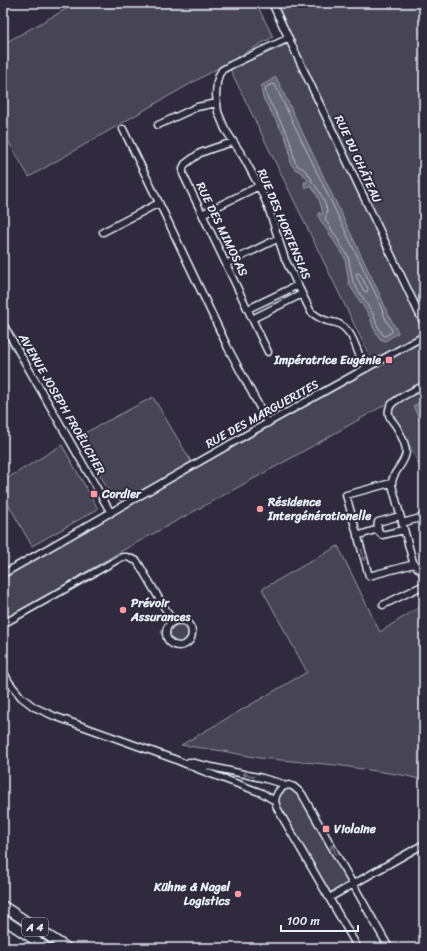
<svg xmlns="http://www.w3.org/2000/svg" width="427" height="951" font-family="Sriracha,sans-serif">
<rect width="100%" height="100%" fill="#2f2a3d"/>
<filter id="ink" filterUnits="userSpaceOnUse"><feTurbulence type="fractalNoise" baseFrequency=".025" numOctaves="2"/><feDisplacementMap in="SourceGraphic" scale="8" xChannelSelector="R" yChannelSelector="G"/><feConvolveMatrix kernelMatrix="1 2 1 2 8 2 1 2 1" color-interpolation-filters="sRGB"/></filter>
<g filter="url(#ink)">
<path fill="#464455" stroke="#979aa6" d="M77,3h179l17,34 -113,64 -131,76 -26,-45v-88z
M277,3h147v330l-52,28 -142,-292 65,-28 -3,-2z
M423,340l1,3 -1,14 1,2v23l-28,16 -1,-2 -7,7 -93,53 -177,97 -115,68v-44l372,-212 2,3 16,-9 -1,-3z
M424,388v87l-32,-64v-4z
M153,397l39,66 -68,39 -12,-5 -33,-61z
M62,445l36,64 -66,37 -29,-51v-14z
M338,546l42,86 39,-25 5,11v162l-22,-5 -66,-10 -77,-7 -36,-7 -42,-6 126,-73 -45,-83z
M170 634a9 9 0 1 1 18 0a9 9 0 1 1-18 0Z
M291,788l8,6 47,85 1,4 -2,2 -11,7h-3l-3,-2 -49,-85c-2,-11 1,-15 12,-17z"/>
<path fill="#696978" stroke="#9c9fab" d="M276,77l104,218 10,23 8,14v1l-13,8 -5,-2 -7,-12 -3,-10 -21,-33 -4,-26 -26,-40v-6l2,2h2c-2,-9 -5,-21 -13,-28l-5,2 -1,-6h3l1,-2 -6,-7 -7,-4 -4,-5 -2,-15 -4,-13 -22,-38 -2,-12z
M424,400v28l-11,-22z"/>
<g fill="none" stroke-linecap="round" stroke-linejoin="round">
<path stroke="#b5bbc5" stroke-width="1" d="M273,84l2,1 102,212 9,23 6,10v2l-7,4 -2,-1 -6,-10 -4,-11 -20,-32 -5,-26 -23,-37c0,-1 2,-4 2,-6 0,-9 -9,-26 -15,-31l-1,-4 -6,-8 -7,-4 -3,-4 -3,-14 -4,-13 -21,-38 -2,-9z
M358,273l2,1 8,15 -1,3 -3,-1 -6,-11 -2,-6z"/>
<defs>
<path id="minor" d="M272,3l152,321
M289,38l-58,27 -9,5 -3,5 -2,7 -1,13 2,17 7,17 19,29 15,28 9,21 17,52 26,53c5,4 10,7 16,9 4,1 8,1 12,3 13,7 16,21 21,33 2,4 5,7 7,11
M158,125l39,-18 20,-4
M123,129l42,86 63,133 40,75
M233,142l-19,6 -14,5 -15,11 -2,4v6l85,178
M202,214l57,-28
M103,232l56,-29
M226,264l53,-26
M248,309l50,-24
M252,319l50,-25
M3,324l108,189
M424,385c-10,6 -21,10 -30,17 -4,3 -6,8 -5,13 1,4 5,8 7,11 4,7 10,17 10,26 -1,13 -15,20 -14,33l21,77 3,4 8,8
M391,483l-45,12 23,81 45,-12
M400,516l-22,6c-1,5 0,10 4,13l22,-5
M402,523l22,-6
M357,536l21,-7
M3,574l250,-143 171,-95
M383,605l41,-20
M166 633a13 13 0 1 1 26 0a13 13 0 1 1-26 0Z
M3,624l119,-67h5l10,4 36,61
M3,671l6,11 12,15 13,10 20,9 120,43 29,12 59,22 13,8 2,7 81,140
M189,762l73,16 18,5 5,3 4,-1 5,2 8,7 87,154
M275,801c1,-7 3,-11 10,-15
M329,898l95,-54"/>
<path id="highway" d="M3,906l64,42
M3,919l44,29"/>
</defs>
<use href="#minor" stroke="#e8f1f8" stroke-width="9"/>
<use href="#highway" stroke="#e8f1f8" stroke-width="12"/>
<use href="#minor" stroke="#2f2a3d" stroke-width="6"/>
<use href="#highway" stroke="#2f2a3d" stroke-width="9"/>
</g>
<defs><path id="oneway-shaft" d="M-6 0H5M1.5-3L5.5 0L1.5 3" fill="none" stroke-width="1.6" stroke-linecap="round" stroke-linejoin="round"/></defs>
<g stroke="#70707e">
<use href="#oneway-shaft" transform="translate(363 555) rotate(74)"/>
<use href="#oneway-shaft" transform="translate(248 775) rotate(-167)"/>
<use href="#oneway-shaft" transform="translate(334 850) rotate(-119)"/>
</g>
</g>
<g fill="#ff9aa2" stroke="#2f2a3d" stroke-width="1.5">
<rect x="385" y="356" width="8" height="8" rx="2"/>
<rect x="90" y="490" width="8" height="8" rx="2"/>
<circle cx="260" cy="509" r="4"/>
<circle cx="123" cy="610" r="4"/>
<rect x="322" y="825" width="8" height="8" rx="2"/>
<circle cx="238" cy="894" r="4"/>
</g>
<g text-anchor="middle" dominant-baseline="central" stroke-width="4" stroke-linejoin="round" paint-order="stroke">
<rect fill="#2f2a3d" stroke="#b0b5c0" stroke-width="1" x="22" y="918" width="26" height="18" rx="3"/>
<g font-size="11" font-weight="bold" fill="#e8f1f8">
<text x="35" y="927">A 4</text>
</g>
<g font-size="12" fill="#e8f1f8" stroke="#2f2a3d">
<text transform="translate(358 159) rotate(65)">RUE DU CHÂTEAU</text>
<text transform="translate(284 224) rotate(67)">RUE DES HORTENSIAS</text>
<text transform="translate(222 229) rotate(64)">RUE DES MIMOSAS</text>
<text transform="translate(62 404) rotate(60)">AVENUE JOSEPH FROËLICHER</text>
<text transform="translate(262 414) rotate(-29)">RUE DES MARGUERITES</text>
</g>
<g font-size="12" font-weight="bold" fill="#e8f1f8" stroke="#2f2a3d" text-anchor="start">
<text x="381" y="360" text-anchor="end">Impératrice Eugénie</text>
<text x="102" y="494">Cordier</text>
<text x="268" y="502">Résidence<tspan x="268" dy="14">Intergénérationelle</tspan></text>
<text x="131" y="603">Prévoir<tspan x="131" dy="14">Assurances</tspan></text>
<text x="334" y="829">Violaine</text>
<text x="230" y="887" text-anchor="end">Kühne &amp; Nagel<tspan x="230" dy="14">Logistics</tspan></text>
</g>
</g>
<rect width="427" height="951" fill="none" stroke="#2f2a3d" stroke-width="16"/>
<rect x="8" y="8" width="411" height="935" fill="none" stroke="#e8f1f8" stroke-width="1.5" filter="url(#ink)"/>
<path d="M281 925v6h77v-6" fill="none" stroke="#e8f1f8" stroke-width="2"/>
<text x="287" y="925" font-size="12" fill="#e8f1f8" stroke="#2f2a3d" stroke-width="3" paint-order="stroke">100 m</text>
</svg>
